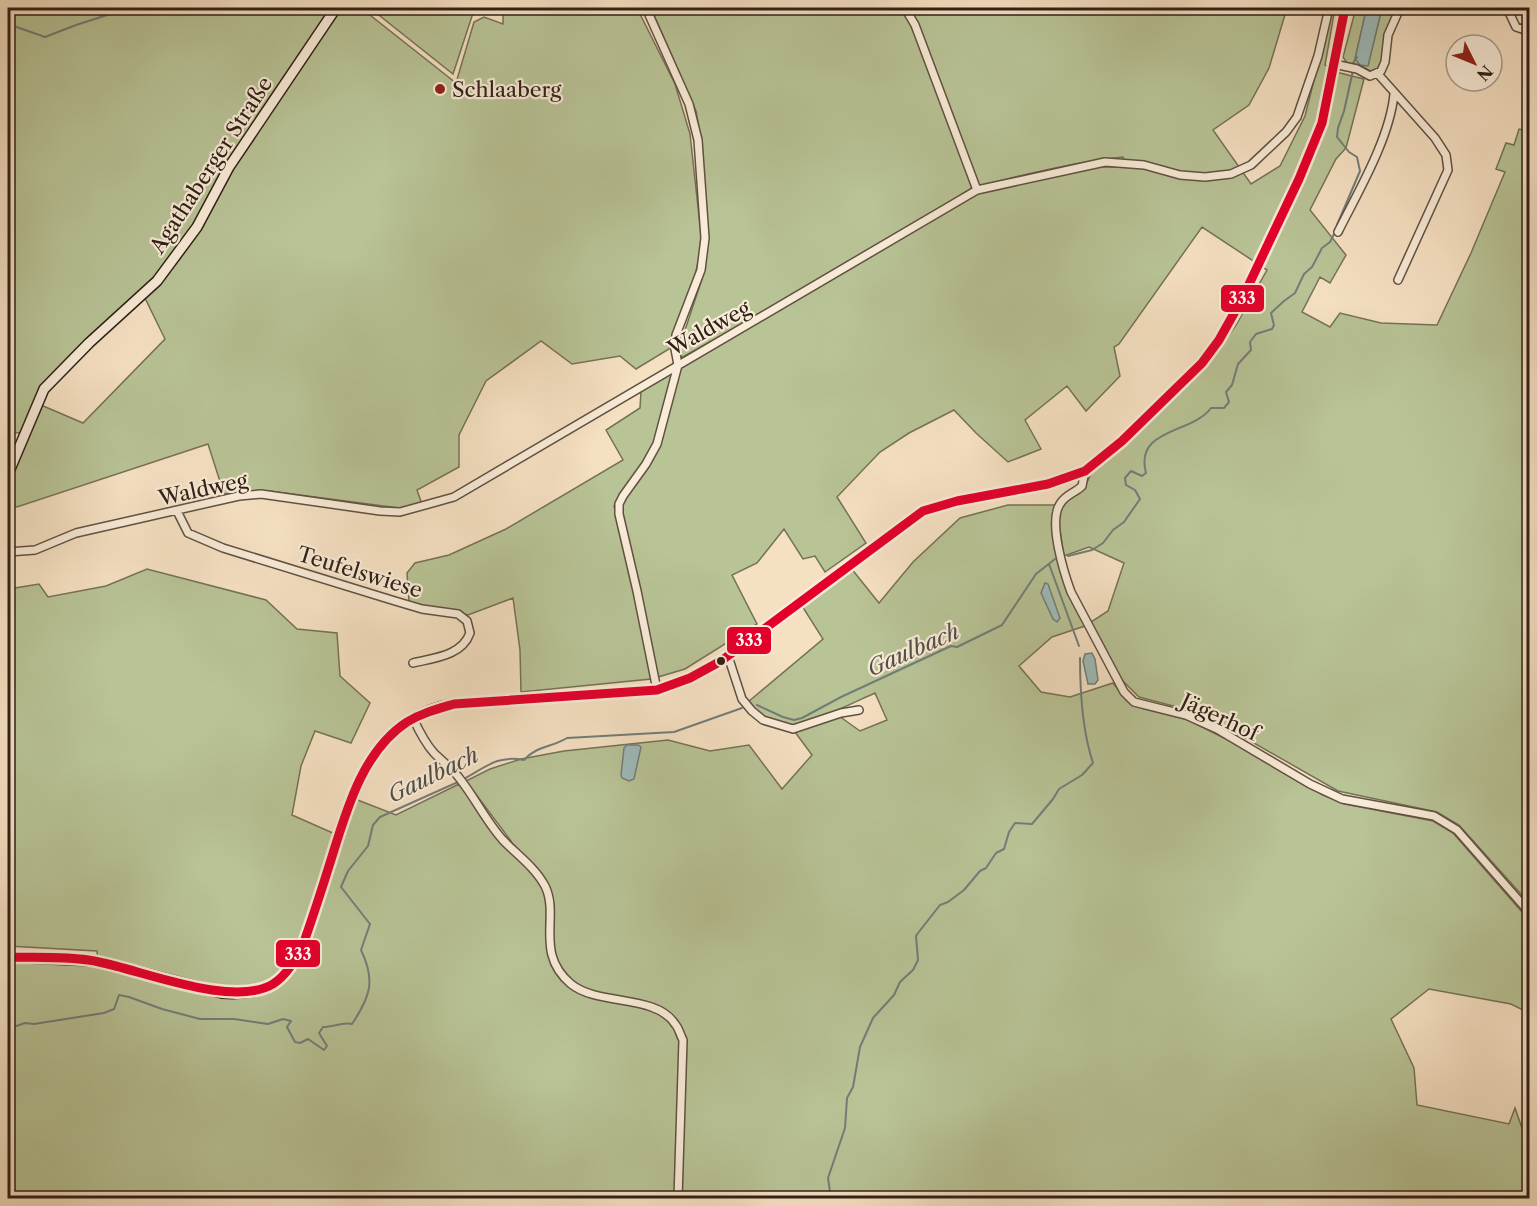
<svg xmlns="http://www.w3.org/2000/svg" width="1537" height="1206" font-family="'Libre Caslon Text',serif">
<rect width="100%" height="100%" fill="#f5e0c2"/>
<filter id="stains"><feTurbulence type="fractalNoise" baseFrequency=".00333" numOctaves="4"/><feColorMatrix values="0 0 0 0 .2 0 0 0 0 .09 0 0 0 0 .02 0 0 0 .5 -.17"/></filter>
<radialGradient id="worn" r=".72"><stop offset=".6" stop-color="#630" stop-opacity="0"/><stop offset="1" stop-color="#630" stop-opacity=".3"/></radialGradient>
<path fill="#b8c396" stroke="#747256" stroke-width="1.5" d="M8,8h353l95,75 18,-61 10,-5 19,7v-16h134l38,76 15,50 12,110 -9,41 -24,64 -33,20 -16,-13 -48,8 -31,-23 -55,40 -27,54v32l-42,23 5,14 -23,4 -130,-17 -45,3 -16,-50 -191,63 -9,-6v-21l33,-75 42,18 82,-84 -21,-43 21,-31 -24,26 -100,95 -20,47 -13,-1z
M370,8h125l-1,6 -21,-1 -20,61z
M651,8h252l11,19 58,161 -144,88 -147,82 -1,-13 22,-66 6,-39 -6,-96 -6,-33z
M907,8h380l-18,60 -20,37 -36,25 38,54 29,-18 25,-50 27,-108h3l-10,57 15,8 24,6 -18,69 -10,11 -26,51 36,45 -16,28 -10,-6 -18,35 28,15 10,-14 41,10 56,2 34,-72 34,-81 -9,-3 10,-26 8,2 5,-16 10,2v772l-70,-78 -22,-13 -99,-21 -105,-60 -37,-19 -57,-15 -17,-17 -31,-58 17,-11 16,-48 -35,-16 -25,9 -6,-39 6,-14 19,-13 9,-18 21,-16 97,-95 26,-36 31,-55 -65,-43 -83,117 -5,3 6,29 -34,35 -19,-25 -42,34 16,29 -33,13 -32,-29 -22,-23 -45,23 -29,19 -43,45 29,46 -41,29 -10,-16 -12,3 -19,-30 -27,34 -25,12 25,49 -72,45 -27,8 -37,-168 1,-6 27,-37 30,-99 301,-175 120,-25h26l-3,-10c-48,5 -97,17 -144,29z
M1356,8h13l-4,7 -10,44 13,6 14,-57h15l-15,53 -2,6 -7,6 -13,-8 -13,-2 -4,-6z
M673,372l-18,71 -11,19 -30,44 20,86 17,87 -130,13 -1,-42 -7,-52 -45,17c-19,-7 -39,-7 -59,-13l-2,-29 8,-10 34,-8 57,-26 117,-69 -17,-30 34,-22 1,-17z
M1008,505h47c-7,43 11,83 30,121l-33,11 -33,29 22,26 29,5 43,-14 14,18 17,8 44,11 42,21 93,54 22,9 88,17 20,12 76,87v93l-18,-9 -82,-15 -38,30 23,49 3,37 92,19 6,-16 14,40v50h-1521v-237l90,5 -1,-15 -89,-5 1,-357 30,-5 9,13 58,-11 41,-17 119,31 31,29 40,4 3,43 30,27 -19,40 -36,-12 -14,35 -9,49 43,19 20,-35 41,16 63,-31 39,54 22,23 -9,-20 -45,-60 24,-12 31,-10 43,-8 104,-11 42,11 39,-6 33,44 30,-34 -17,-23 44,-16 21,15 27,-11 -12,-27c-16,7 -68,33 -82,32 -18,-1 -34,-10 -45,-23l75,-63 -21,-33 49,-38 28,35 34,-41 47,-44z"/>
<path fill="#9ebbba" stroke="#727d79" stroke-width="1.5" d="M1369,8h13l-14,58 -8,-1 -5,-6 10,-44z
M1045,583l3,1 12,34 -3,4 -4,-3 -12,-26z
M1092,653l3,6 3,21 -3,4h-7l-5,-23 2,-7z
M627,745h11l3,2 -7,32 -5,2 -7,-3 -1,-3 3,-27z"/>
<g fill="none" stroke-linecap="round" stroke-linejoin="round">
<path stroke="#727d79" stroke-width="2" d="M8,24l37,13 31,-12 53,-17
M1337,225l23,-54 -3,-14 -8,-5 -12,-15 1,-9 6,-17 10,-45 -1,-3 4,-6
M1068,556l24,-6 11,-7 10,-13 11,-8 16,-23 -5,-9 -9,-5 -1,-7 6,-7 11,5 4,-3c-12,-45 46,-39 65,-65h13l5,-6 -3,-10 6,-7 6,-21 13,-14 -1,-8 6,-8 16,-5 2,-4 -3,-12 13,-12 11,-8 9,-19 8,-7 10,-19 8,-6 4,-8
M1049,564l30,82
M757,705l26,12 11,3 8,-2 39,-21 110,-51 6,1 45,-22 34,-51 19,-15
M464,779c22,-12 33,-24 60,-19 12,-14 29,-13 43,-22l107,-6 68,-24
M8,1029l17,-6 9,1 70,-11 10,-4 5,-14 10,2 33,12 38,10h34l34,5 15,-5 8,2 -4,6 8,15 5,1 8,-4 16,11 3,-4 -8,-13 4,-6c11,0 18,-5 29,-3 18,-27 24,-43 9,-74l9,-26 -29,-37 7,-16 20,-25 5,-21 7,-8 78,-35
M831,1198l-3,-20 17,-50 2,-30 6,-11 7,-40 13,-29 21,-23 6,-13 13,-12 5,-10 -2,-24 2,-3 22,-28 8,-3 16,-12 16,-19 6,-3 10,-15 8,-4 5,-17 6,-9 17,1 21,-25 6,-10 23,-14 11,-12c-11,-33 -13,-70 -13,-105"/>
<defs>
<path id="street" d="M646,8l43,96 9,36 7,98 -4,32 -25,65 -1,14 3,16 -21,79 -11,20 -23,32 -4,8v10l18,77 20,99
M905,8l10,17 62,165
M1507,8l9,19 12,4 2,-4
M1334,64l23,5 13,7 11,-5 4,-9 3,-27 12,-27
M1378,74l57,64 11,17 2,15 -50,110
M1338,232c20,-40 52,-94 56,-138
M1085,471l-3,15c-7,7 -17,9 -22,18 -12,18 4,69 11,88l53,100 10,10 52,13 31,14 93,55 32,15 92,17 23,14 73,83
M177,511l11,22 35,15 172,53 27,8 36,5 9,7 3,12c-8,23 -37,25 -57,30
M8,552l27,-2 41,-17 163,-37 22,-2 119,17 20,1 54,-15 523,-307 128,-28 39,3 36,10 25,2 26,-3 20,-9 35,-33 11,-15 21,-61 11,-48
M728,656l14,43 10,12 11,9 30,9 48,-16 18,-3
M413,718c6,13 12,25 21,35 9,9 19,16 26,26 15,19 26,42 42,60 14,15 33,28 43,47 15,30 -11,67 26,98 27,22 85,10 104,40 4,4 5,11 8,16l-5,158"/>
<path id="secondary" d="M8,474l36,-85 45,-46 68,-62 40,-54 32,-60 107,-159
M8,957l89,4 125,32c43,3 64,-10 81,-48 11,-33 22,-65 32,-97 21,-65 42,-131 119,-144l203,-14c23,-7 44,-16 64,-29l202,-150 34,-10 91,-17 37,-13 37,-30 80,-78 17,-23 23,-41 57,-120 23,-56 23,-115"/>
</defs>
<use href="#street" stroke="#615042" stroke-width="10"/>
<use href="#secondary" stroke="#302017" stroke-width="12"/>
<use href="#street" stroke="#f8ebd7" stroke-width="7"/>
<use href="#secondary" stroke="#f8ebd7" stroke-width="9"/>
<defs>
<path id="bus-1" d="M8,957c27,1 66,-1 91,5 45,9 134,46 174,22 14,-9 22,-24 30,-39 9,-26 18,-53 26,-79 16,-50 31,-113 78,-144 15,-9 30,-13 47,-18l203,-14 33,-12 31,-17 202,-150 34,-10 91,-17 37,-13 37,-30 80,-78 17,-23 23,-41 57,-120 23,-56 23,-115"/>
</defs>
<use href="#bus-1" stroke="#f8ebd7" stroke-width="14"/>
<use href="#bus-1" stroke="#e4002b" stroke-width="9"/>
</g>
<circle fill="#8f2418" stroke="#f8ebd7" stroke-width="2" cx="440" cy="89" r="6"/>
<circle fill="#302017" stroke="#f8ebd7" stroke-width="2" cx="721" cy="661" r="5"/>
<g text-anchor="middle" dominant-baseline="central" stroke-width="4.5" stroke-linejoin="round" paint-order="stroke">
<g font-size="21" fill="#302017" stroke="#f8ebd7" text-anchor="start">
<text x="452" y="89">Schlaaberg</text>
</g>
<g font-size="21" fill="#302017" stroke="#f8ebd7">
<text transform="translate(211 165) rotate(-57)">Agathaberger Straße</text>
<text transform="translate(709 328) rotate(-29)">Waldweg</text>
<text transform="translate(203 489) rotate(-12)">Waldweg</text>
<text transform="translate(360 572) rotate(17)">Teufelswiese</text>
<text transform="translate(1220 717) rotate(25)">Jägerhof</text>
</g>
<g font-size="22" font-style="italic" fill="#514e48" stroke="#f8ebd7">
<text transform="translate(913 650) rotate(-24)">Gaulbach</text>
<text transform="translate(433 775) rotate(-26)">Gaulbach</text>
</g>
</g>
<g stroke="#f8ebd7" stroke-width="2">
<rect x="1220" y="284" width="45" height="29" rx="6" fill="#e4002b"/>
<rect x="726" y="626" width="46" height="29" rx="6" fill="#e4002b"/>
<rect x="275" y="939" width="46" height="29" rx="6" fill="#e4002b"/>
</g>
<g font-size="16" text-anchor="middle" font-weight="bold" fill="#fff">
<text x="1242" y="304">333</text>
<text x="749" y="646">333</text>
<text x="298" y="960">333</text>
</g>
<rect width="1537" height="1206" fill="none" stroke="#f5e0c2" stroke-width="30"/>
<rect x="9" y="9" width="1519" height="1188" fill="none" stroke="#302017" stroke-width="3"/>
<rect x="15" y="15" width="1507" height="1176" fill="none" stroke="#302017" stroke-width="1.5"/>
<g transform="translate(1474 63) rotate(133)"><circle r="28" fill="#f8ebd7" stroke="#a89a8a" stroke-width="1.5"/>
<path d="M0-4.5L10 22L0 15L-10 22Z" fill="#8f2418"/>
<text y="-9" font-size="16" font-weight="bold" text-anchor="middle" fill="#302017">N</text>
</g>
<rect width="100%" height="100%" filter="url(#stains)"/>
<rect width="100%" height="100%" fill="url(#worn)"/>
</svg>
